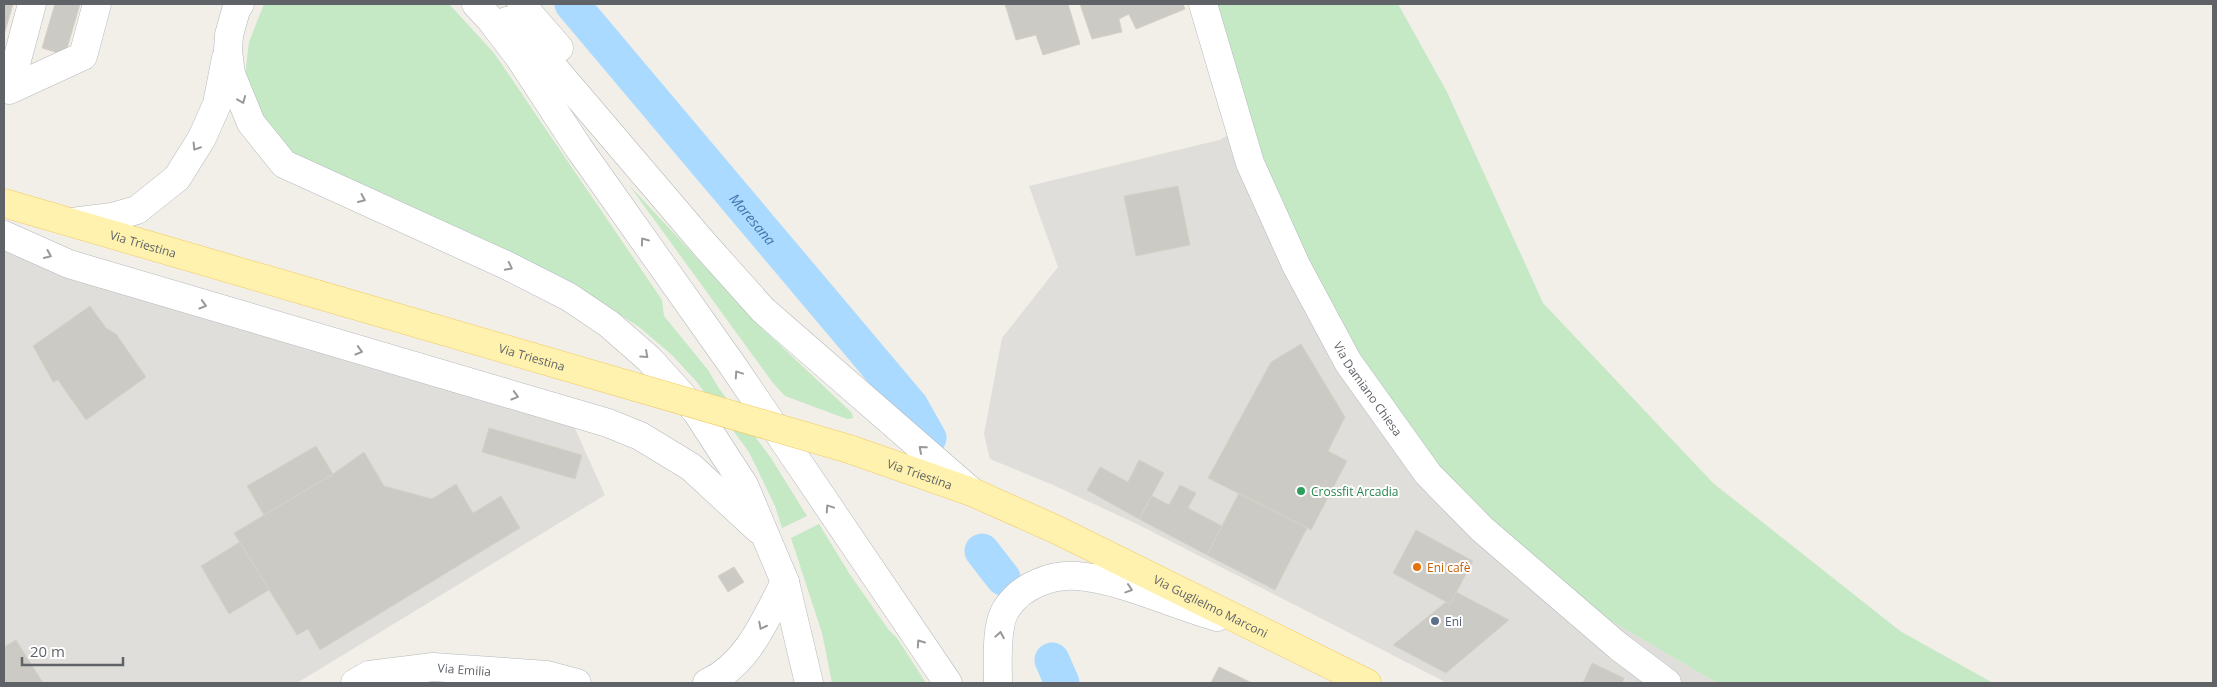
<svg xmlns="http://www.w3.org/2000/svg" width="2217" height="687" font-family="'Open Sans',sans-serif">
<rect width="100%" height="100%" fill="#f1efe8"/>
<path fill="#e0deda" d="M1232,133l364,479 121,71h-270l-308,-158 -86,-40 -63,-26 -6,-25 18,-96 56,-71 -29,-81 190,-46z
M4,242l558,158 43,95 -308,188h-293z"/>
<path fill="#c5e8c5" d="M264,4h185l45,49 168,247 2,16 44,54 10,17 53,71 36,58 -25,12 -7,-22 -26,-54 -53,-71 -24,-26 -33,-28 -77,-50 -237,-104 -36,-19 -19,-21 -25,-56 4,-35z
M1192,4h206l49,88 96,211 170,180 187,148 93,52h-276l-121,-71 -227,-204z
M629,185l132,142 91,86 1,5 -6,1 -62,-23 -12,-13z
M819,524l30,49 39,56 9,9 29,45h-94l-10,-50 -31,-95z"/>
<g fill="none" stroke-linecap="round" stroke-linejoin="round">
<g stroke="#aadaff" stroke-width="35">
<path id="s1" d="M572,4l339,402 18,32"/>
<path d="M982,551l21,27"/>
<path d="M1052,660l10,23"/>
</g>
</g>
<path fill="#cccac5" stroke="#d6d1c6" d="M4,4h9l-9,31z
M55,4h25l-15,51 -23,-7z
M1005,4h63l12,40 -37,11 -7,-20 -20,5z
M1080,4h103l2,5 -49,20 -7,-15 -10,5 3,13 -30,7z
M1178,186l12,59 -54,11 -12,-60z
M90,306l16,22 10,6 30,43 -60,43 -28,-40 -5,2 -20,-36z
M1301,344l44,73 -17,34 19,10 -36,69 -103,-52 63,-116z
M489,428l93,27 -7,24 -93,-27z
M316,446l17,28 -69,41 -17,-29z
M364,452l20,34 48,13 24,-15 17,29 28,-17 19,32 -200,122 -12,-21 -11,6 -63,-102 99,-59z
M1139,460l25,13 -25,46 -52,-29 13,-23 28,15z
M1180,485l16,8 -8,15 34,18 -15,29 -68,-36 13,-23 17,9z
M1239,493l68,35 -32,62 -68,-35z
M1416,530l57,31 -23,43 -57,-31z
M240,542l29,48 -40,24 -28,-48z
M734,567l10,15 -16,10 -10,-16z
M1456,592l53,28 -63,53 -53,-28 53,-43 4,2z
M16,640l27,43h-39v-36z
M1592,663l32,15 -2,5h-39z
M1219,667l33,16h-41z"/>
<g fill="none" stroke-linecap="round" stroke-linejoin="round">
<defs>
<g id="minor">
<path d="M32,4l-23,86 74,-34 14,-52"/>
<path d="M240,4l-4,6 -7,25 -1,16 3,23 20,49 33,41 222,101 63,32 40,27 40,35 47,52 48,74 41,97 24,101"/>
<path d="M476,4l14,15 29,38 59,90 155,219 215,317"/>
<path d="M521,4l38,44"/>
<path id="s2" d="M1203,4l47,159 46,102 52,97 80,112 54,55 136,117 49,37"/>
<path d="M507,21l24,20 173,203 59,66 209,182"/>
<path d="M72,222l40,-5 25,-7 40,-32 25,-40 15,-34 9,-46"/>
<path d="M4,235l65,29 539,159 32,13 51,31 67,62"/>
<path id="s3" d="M355,683l14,-8 64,-8 114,8 30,8"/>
<path d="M707,683c41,-19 58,-63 78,-101"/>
<path d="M998,683c0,-20 -3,-59 9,-75 14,-22 44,-34 70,-32 43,3 97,29 140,41"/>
</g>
<g id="major">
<path id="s4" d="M4,203l312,91"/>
<path id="s5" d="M849,449l123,43 83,37 312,154"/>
</g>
</defs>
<use href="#minor" stroke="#b5b8bc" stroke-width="29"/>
<use href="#major" stroke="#f2c960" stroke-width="29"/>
<use href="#minor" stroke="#fff" stroke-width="28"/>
<use href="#major" stroke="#fff2af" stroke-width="28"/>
<defs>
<g id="major-bridge">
<path id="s6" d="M316,294l533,155"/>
</g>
</defs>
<use href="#major-bridge" stroke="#f2c960" stroke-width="29" stroke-linecap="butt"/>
<use href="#major-bridge" stroke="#fff2af" stroke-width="28"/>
</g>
<defs><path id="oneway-chevron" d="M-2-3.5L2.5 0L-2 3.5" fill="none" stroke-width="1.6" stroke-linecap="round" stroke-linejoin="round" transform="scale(1.25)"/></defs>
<g stroke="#979a9d">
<use href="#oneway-chevron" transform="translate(242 100) rotate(68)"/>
<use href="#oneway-chevron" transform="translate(196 147) rotate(122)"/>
<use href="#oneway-chevron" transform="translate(362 199) rotate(24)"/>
<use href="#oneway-chevron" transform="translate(644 241) rotate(-126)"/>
<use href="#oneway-chevron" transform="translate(48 255) rotate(24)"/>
<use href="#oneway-chevron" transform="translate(509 267) rotate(27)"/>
<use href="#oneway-chevron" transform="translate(203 305) rotate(16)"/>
<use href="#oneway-chevron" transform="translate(359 351) rotate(16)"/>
<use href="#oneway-chevron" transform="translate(645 355) rotate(42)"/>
<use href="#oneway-chevron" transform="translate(738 374) rotate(-124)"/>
<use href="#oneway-chevron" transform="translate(515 396) rotate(16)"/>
<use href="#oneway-chevron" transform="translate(922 449) rotate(-139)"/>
<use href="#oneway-chevron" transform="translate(829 508) rotate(-124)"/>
<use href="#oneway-chevron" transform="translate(1129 589) rotate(18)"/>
<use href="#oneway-chevron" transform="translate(762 626) rotate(117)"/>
<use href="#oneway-chevron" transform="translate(1000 635) rotate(-80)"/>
<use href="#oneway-chevron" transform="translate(920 643) rotate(-125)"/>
</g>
<circle fill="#2e9e5b" stroke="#fff" stroke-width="2" cx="1301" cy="491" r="5"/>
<circle fill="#e8710a" stroke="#fff" stroke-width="2" cx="1417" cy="567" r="5"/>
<circle fill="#5c6f8a" stroke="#fff" stroke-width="2" cx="1435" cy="621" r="5"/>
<g text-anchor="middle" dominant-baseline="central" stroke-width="4" stroke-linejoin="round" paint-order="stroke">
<g font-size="12" fill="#5f6368" stroke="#fff">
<text stroke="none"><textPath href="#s4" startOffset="145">Via Triestina</textPath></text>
<text stroke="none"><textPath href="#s6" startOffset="225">Via Triestina</textPath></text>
<text stroke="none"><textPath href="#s2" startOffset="421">Via Damiano Chiesa</textPath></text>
<text stroke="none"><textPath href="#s5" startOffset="75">Via Triestina</textPath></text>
<text stroke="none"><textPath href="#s5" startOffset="395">Via Guglielmo Marconi</textPath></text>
<text stroke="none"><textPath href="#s3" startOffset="112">Via Emilia</textPath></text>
</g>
<g font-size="12" fill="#27864d" stroke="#fff" text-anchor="start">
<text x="1311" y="491">Crossfit Arcadia</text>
</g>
<g font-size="12" fill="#c56008" stroke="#fff" text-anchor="start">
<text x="1427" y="567">Eni cafè</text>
</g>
<g font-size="12" fill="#4e5e75" stroke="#fff" text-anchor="start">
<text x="1445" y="621">Eni</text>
</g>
<g font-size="14" font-style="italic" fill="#4174aa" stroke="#fff">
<text stroke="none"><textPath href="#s1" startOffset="281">Maresana</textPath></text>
</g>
</g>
<rect width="2217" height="687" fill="none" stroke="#5f6368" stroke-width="10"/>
<path d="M22 657v8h101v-8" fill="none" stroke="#5f6368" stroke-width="2.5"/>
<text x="30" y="657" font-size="15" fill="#5f6368" stroke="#ffffff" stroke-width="4" paint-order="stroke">20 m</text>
</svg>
